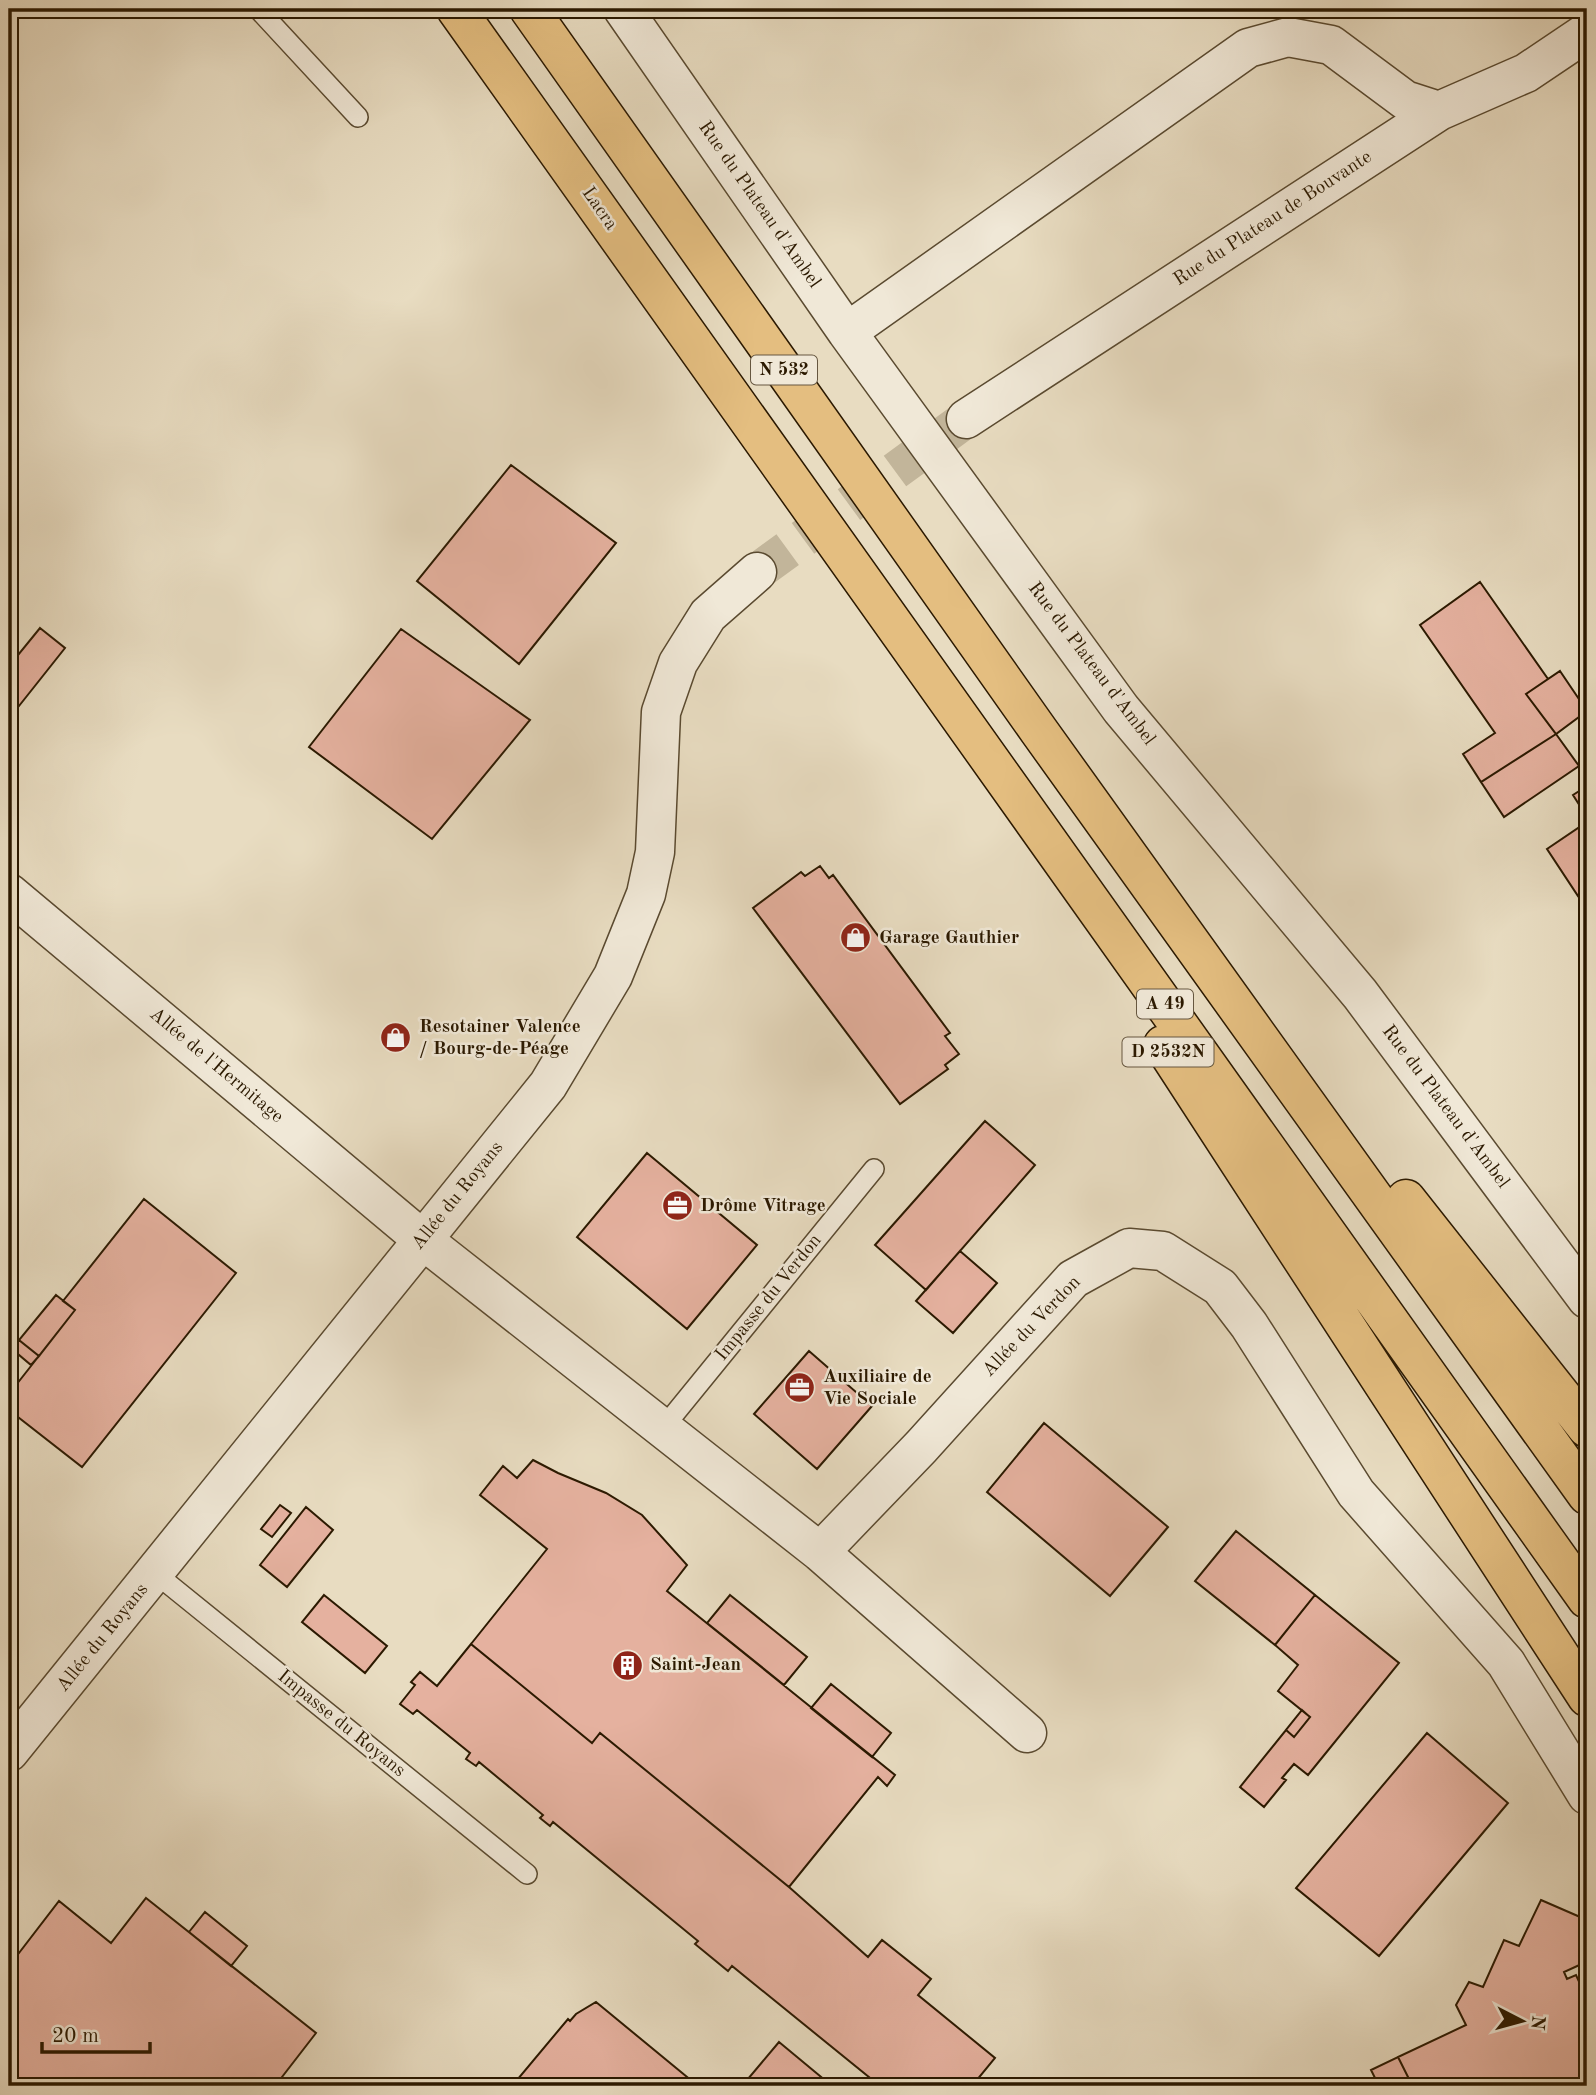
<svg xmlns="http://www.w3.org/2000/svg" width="1596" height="2095" font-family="'Old Standard TT',serif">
<rect width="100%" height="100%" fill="#e8dcc1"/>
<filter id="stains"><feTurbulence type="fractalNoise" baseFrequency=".00286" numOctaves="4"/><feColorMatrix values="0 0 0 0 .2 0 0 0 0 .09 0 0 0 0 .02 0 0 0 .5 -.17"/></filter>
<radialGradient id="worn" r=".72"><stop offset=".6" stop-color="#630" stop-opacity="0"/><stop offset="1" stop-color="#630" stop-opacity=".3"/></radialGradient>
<path fill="#e5b19f" stroke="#2b1900" stroke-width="2" d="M511,465l105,78 -97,121 -102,-83z
M1480,582l68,97 -22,15 30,40 -75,48 -18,-28 32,-21 -75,-108z
M40,628l25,20 -50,63 -6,-4v-41z
M401,629l129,91 -98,119 -123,-92z
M1560,671l27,40 -31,23 -30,-40z
M1556,734l23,32 -75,51 -23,-35z
M1587,786v31l-14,-22z
M1587,822v68l-9,6 -31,-47z
M820,866l9,12 4,-3 117,158 -5,3 14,18 -14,11 3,4 -48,35 -147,-196 48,-36 4,4z
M985,1121l50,44 -109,125 -51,-45z
M647,1153l110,92 -70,84 -110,-92z
M144,1199l92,74 -154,194 -73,-57v-16l66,-84 -12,-9z
M960,1251l37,32 -44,50 -37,-32z
M56,1295l19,15 -36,46 -20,-16z
M19,1340l20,16 -8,9 -19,-16z
M809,1351l63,55 -55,63 -63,-55z
M1044,1423l124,104 -58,69 -123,-104z
M533,1460l25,13 48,20 36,22 45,50 -20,26 228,184 -8,11 -9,-9 -89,110 -189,-154 -8,10 -121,-99 76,-95 -67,-54 23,-29 14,12z
M280,1505l11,8 -19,24 -11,-8z
M306,1507l27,23 -46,57 -27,-22z
M1236,1531l79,64 -40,50 -80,-64z
M324,1595l63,51 -22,27 -63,-51z
M730,1595l77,62 -23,28 -77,-62z
M1315,1595l84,68 -91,112 -14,-11 -12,14 4,2 -22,27 -24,-20 46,-57 8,7 16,-20 -32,-26 20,-26 -23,-20z
M471,1644l121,99 8,-10 189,154 79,70 14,-17 49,39 -13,16 77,63 -23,28h-92l-148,-120 -4,5 -33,-27 3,-3 -145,-119 -3,4 -10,-8 3,-3 -64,-53 -3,4 -10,-7 4,-6 -53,-43 -4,4 -13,-10 15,-19 -4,-3 9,-10 17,14z
M831,1684l60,49 -19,24 -61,-49z
M1302,1710l8,7 -16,20 -8,-7z
M1427,1733l81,70 -129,153 -83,-68z
M146,1898l170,135 -41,53h-266v-120l50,-65 52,42z
M1541,1900l46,20 -1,42 -22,10 3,7 9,-4 11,24v87h-178l3,-1 -14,-28 68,-32 -10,-20 13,-23 14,5 21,-47 15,6z
M205,1912l42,34 -16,20 -42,-34z
M596,2002l102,84h-186l56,-67 2,2 6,-7z
M779,2042l53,44h-90z
M1398,2057l14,28 -33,1 -8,-16z"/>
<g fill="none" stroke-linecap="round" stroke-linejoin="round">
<path stroke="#c2b59a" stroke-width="38" stroke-dasharray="38 19" stroke-linecap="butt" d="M757,572l209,-153"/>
<defs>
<path id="lane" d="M258,9l100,108
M663,1428l211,-259
M155,1573l372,301"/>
<path id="street" d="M623,9l224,323 274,377 239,285 227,305
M847,332l401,-284 40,-11 43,8 74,55 34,11
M966,419l473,-308 87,-38 61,-41
M9,893l414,347 397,312 207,181
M820,1552l101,-105 152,-168 56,-31 34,3 57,36 29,38 107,168 150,170 81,132
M9,1752l539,-667 65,-109 33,-82 9,-42 6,-140 17,-49 30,-48 49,-43"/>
<path id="highway" d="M456,9l1131,1590
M529,9l510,722 548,764
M1163,1045l424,652
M1406,1199l181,229"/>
</defs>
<use href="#lane" stroke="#5a4a30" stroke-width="22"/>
<use href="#street" stroke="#5a4a30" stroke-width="41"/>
<use href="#highway" stroke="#2b1900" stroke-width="41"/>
<use href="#lane" stroke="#f0e8d7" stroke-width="19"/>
<use href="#street" stroke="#f0e8d7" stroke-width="38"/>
<use href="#highway" stroke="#e4be80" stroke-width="38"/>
</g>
<defs>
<symbol id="shop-disc" viewBox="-11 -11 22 22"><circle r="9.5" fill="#8f2418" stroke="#f0e8d7"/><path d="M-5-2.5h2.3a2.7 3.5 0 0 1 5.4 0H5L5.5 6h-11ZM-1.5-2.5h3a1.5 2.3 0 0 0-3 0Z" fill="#fff"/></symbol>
<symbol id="office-disc" viewBox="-11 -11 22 22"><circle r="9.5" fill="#8f2418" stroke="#f0e8d7"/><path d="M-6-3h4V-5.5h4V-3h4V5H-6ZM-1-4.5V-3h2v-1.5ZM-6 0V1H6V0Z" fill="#fff"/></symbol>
<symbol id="building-disc" viewBox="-11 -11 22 22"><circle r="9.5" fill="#8f2418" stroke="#f0e8d7"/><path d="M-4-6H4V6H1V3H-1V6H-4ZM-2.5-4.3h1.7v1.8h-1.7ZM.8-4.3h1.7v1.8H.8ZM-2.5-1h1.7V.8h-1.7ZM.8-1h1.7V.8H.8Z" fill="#fff"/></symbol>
</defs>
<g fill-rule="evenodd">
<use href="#shop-disc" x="838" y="920" width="35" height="35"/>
<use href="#shop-disc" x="378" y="1020" width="35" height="35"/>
<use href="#office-disc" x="660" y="1188" width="35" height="35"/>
<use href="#office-disc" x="782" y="1370" width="35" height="35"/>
<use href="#building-disc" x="610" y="1648" width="35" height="35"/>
</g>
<g text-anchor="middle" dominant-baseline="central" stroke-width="5" stroke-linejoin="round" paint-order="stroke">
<g fill="#f0e8d7" stroke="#665740" stroke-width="2">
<rect x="751" y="355.5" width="66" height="29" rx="5"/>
<rect x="1137" y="989.5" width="56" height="29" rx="5"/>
<rect x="1122.5" y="1037.5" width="91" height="29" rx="5"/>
</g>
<g font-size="18" font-weight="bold" fill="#2b1900">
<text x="784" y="370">N 532</text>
<text x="1165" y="1004">A 49</text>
<text x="1168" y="1052">D 2532N</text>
</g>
<g font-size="19" fill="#2b1900" stroke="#f0e8d7">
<text transform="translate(759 205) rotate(55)">Rue du Plateau d'Ambel</text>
<text transform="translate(599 209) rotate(55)">Lacra</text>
<text transform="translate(1273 219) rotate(-33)">Rue du Plateau de Bouvante</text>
<text transform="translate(1091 664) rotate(53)">Rue du Plateau d'Ambel</text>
<text transform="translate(216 1066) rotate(40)">Allée de l'Hermitage</text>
<text transform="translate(1445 1107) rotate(53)">Rue du Plateau d'Ambel</text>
<text transform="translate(458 1196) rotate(-51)">Allée du Royans</text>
<text transform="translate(769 1298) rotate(-51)">Impasse du Verdon</text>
<text transform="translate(1032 1327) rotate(-46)">Allée du Verdon</text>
<text transform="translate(103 1638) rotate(-51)">Allée du Royans</text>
<text transform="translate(341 1724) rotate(39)">Impasse du Royans</text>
</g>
<g font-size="19" font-weight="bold" fill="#2b1900" stroke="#f0e8d7" text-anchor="start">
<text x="879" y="938">Garage Gauthier</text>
<text x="419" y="1027">Resotainer Valence<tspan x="419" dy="22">/ Bourg-de-Péage</tspan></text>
<text x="700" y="1206">Drôme Vitrage</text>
<text x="823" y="1377">Auxiliaire de<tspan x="823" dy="22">Vie Sociale</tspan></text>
<text x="650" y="1665">Saint-Jean</text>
</g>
</g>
<rect width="1596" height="2095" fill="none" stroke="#e8dcc1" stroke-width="35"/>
<rect x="10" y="10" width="1575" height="2074" fill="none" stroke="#2b1900" stroke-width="3.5"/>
<rect x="18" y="18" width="1561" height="2060" fill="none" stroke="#2b1900" stroke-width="2"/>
<g transform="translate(1522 2021) rotate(96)" stroke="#f0e8d7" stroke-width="5" paint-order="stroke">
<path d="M0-5L12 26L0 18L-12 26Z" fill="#2b1900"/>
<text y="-10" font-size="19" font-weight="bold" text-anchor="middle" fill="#2b1900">N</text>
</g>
<path d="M42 2042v10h108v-10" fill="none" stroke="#2b1900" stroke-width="3.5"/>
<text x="52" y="2042" font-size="21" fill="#2b1900" stroke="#f0e8d7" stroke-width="5" paint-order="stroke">20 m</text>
<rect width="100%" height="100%" filter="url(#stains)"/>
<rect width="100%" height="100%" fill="url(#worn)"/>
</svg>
